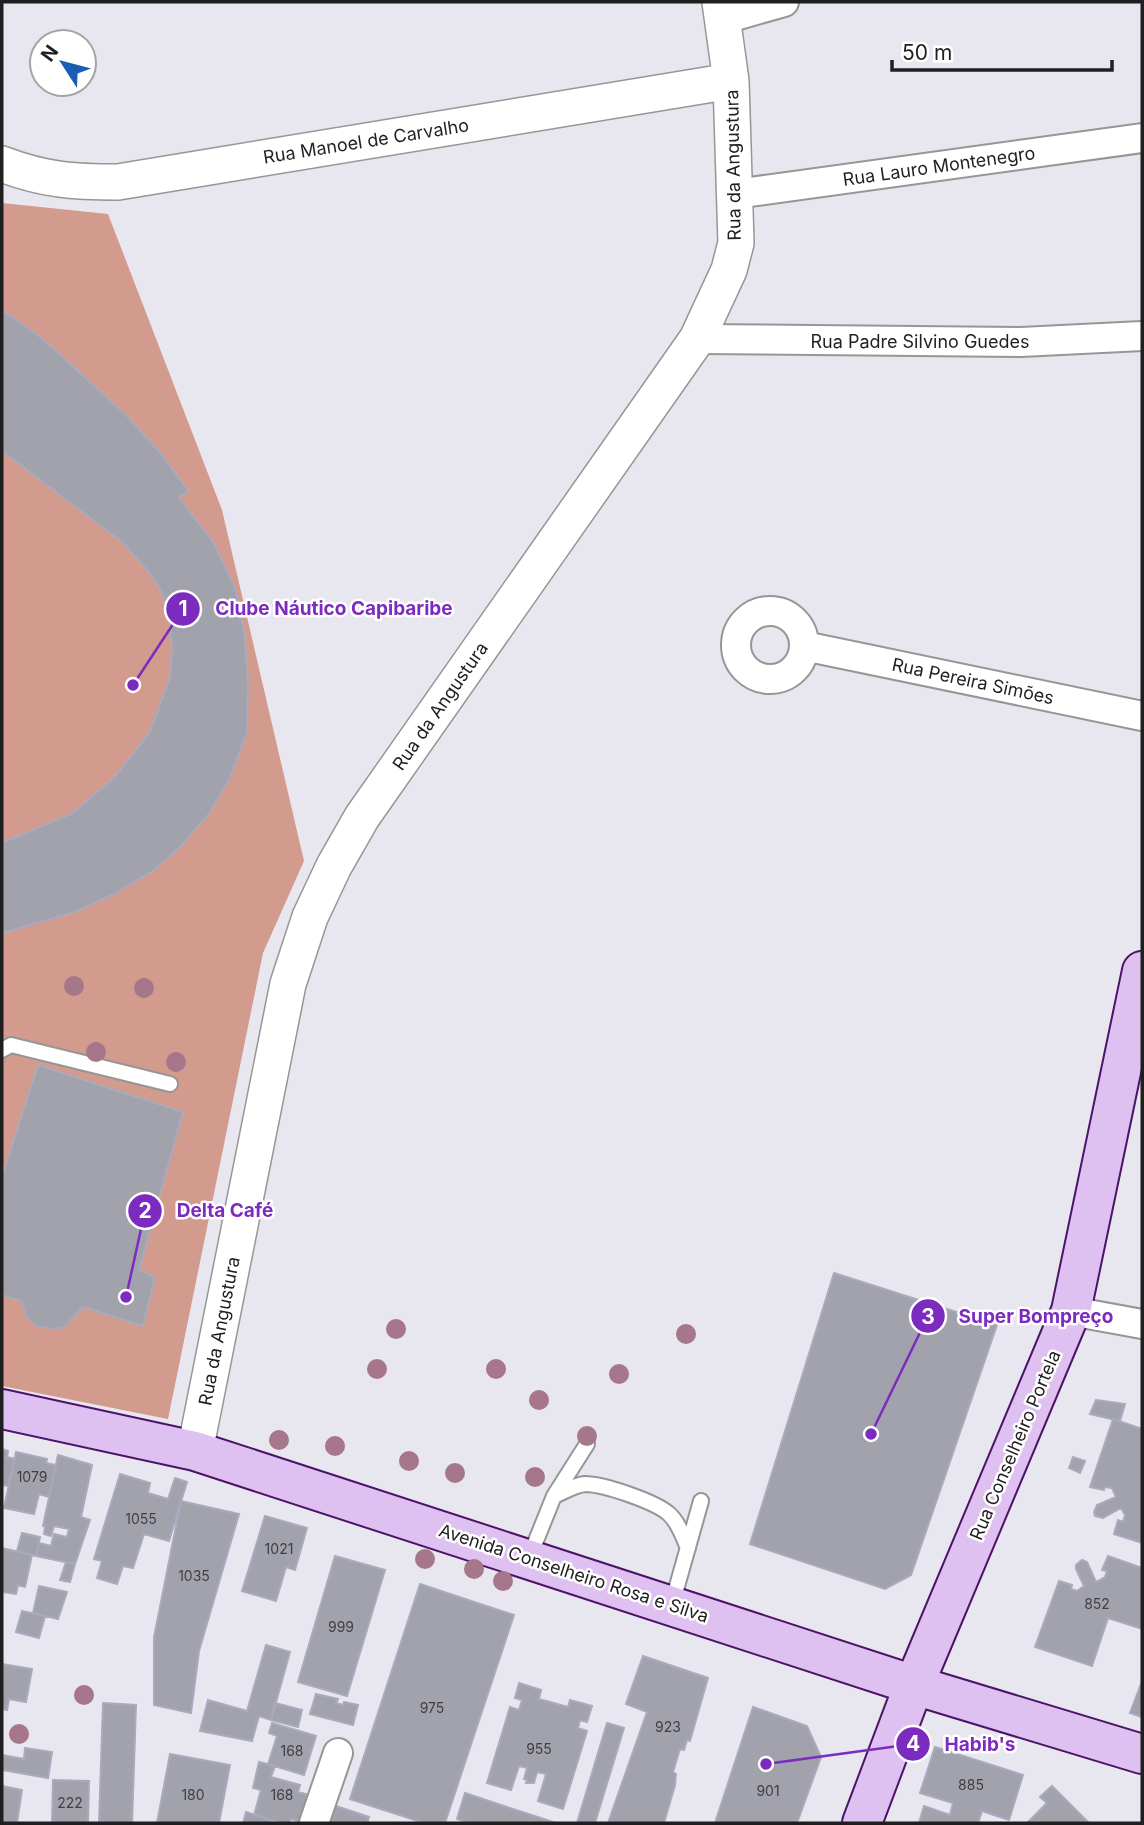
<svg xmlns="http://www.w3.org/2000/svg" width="1144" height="1825" font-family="Inter,sans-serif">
<rect width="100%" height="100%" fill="#e8e6ee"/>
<path fill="#d39a8e" d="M2,203l106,11 114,296 82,351 -41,92 -95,466 -166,-33z"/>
<path fill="#a2a2ac" stroke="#aaaabe" stroke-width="2" d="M2,310l42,30 82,75 37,41 25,35 -9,7 35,45 21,45 9,42 4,51 -1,51 -18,48 -21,35 -28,32 -26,23 -40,24 -39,18 -73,21v-90l69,-29 43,-36 36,-46 20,-55 2,-27 -2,-30 -7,-25 -13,-22 -29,-32 -119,-90z
M38,1065l145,47 -44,158 16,7 -12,49 -60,-19 -19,20 -10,2 -18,-3 -10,-10 -4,-15 -20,-6v-118z
M834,1273l163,52 -86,250 -26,14 -135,-45z
M1096,1400l29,4 -5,17 -30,-7z
M1113,1419l29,10v114l-28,-9 4,-14 5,2 2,-7 -4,-7 -18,10 -8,-2 -1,-4 3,-7 19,-8 -4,-9 -8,-1v3l-14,-3z
M2,1449l6,2 -1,6 8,2 -7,27 -6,-1z
M16,1452l31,7 -1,4 10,2 -7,32 -10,-3 -5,20 -30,-6z
M58,1455l34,10 -11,52 9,3 -15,44 -39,-8 3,-13 12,3 3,-12 13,3 2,-8 -15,-3 -3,10 -7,-2 1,-7 -2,-1z
M1073,1457l12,4 -5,12 -11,-5z
M120,1474l30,9 -2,10 20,6 7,-21 12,4 -18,59 -25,-7 -11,34 -10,-2 -6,18 -20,-6 5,-17 -8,-2z
M181,1501l58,13 -40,137 -8,62 -37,-8v-68z
M265,1516l42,12 -12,42 -9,-3 -10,34 -34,-10z
M22,1533l18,4 -4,19 -19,-5z
M2,1548l30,7 -7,32 -7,-2 -2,9 -14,-2z
M335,1556l50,14 -38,126 -49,-14z
M1108,1556l34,12v-2v63l-34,-11 -16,48 -57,-19 24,-66 13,4 -1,4 6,2 7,-5 -8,-17v-4l6,-5 5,2 9,20 9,-5 2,-6 -5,-1z
M66,1562l9,2 -5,18 -10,-2z
M420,1584l94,31 -69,208h-21l-74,-24z
M39,1586l28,6 -9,27 -25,-6z
M22,1611l23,5 -6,22 -23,-6z
M266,1645l24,7 -19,68 -12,-4 -7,25 -52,-10 8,-31 39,11z
M643,1656l65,22 -18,63 -3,-1 -3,10 -4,-1 -7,23 3,2 -1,11 -11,38h-56l39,-111 -21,-8z
M2,1664l30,5 -6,33 -17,-3 -2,11 -5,-1z
M519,1683l22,7 -2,9 29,8 2,-7 22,6 -5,16 -7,-2 -2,8 9,3 -24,78 -25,-8 8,-27 -9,-2 -3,11h-8l1,-3 -3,-1 3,-11 -8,-2 -8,24 -24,-7 23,-76 9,3 3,-10 -7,-2z
M1141,1684h1v33l-12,-4z
M316,1694l22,5 -2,4 7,2 1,-3 14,3 -5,20 -43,-11z
M103,1703l33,2 -4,118h-33z
M275,1703l27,7 -4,17 -27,-7z
M753,1707l54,19 14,31 -24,66h-82z
M272,1723l44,13 -12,39 -36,-11 9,-28 -8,-3z
M607,1723l17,5 -29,95h-18z
M935,1747l88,28 -14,45 -27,-9 -4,12h-59l5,-17 26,9 3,-12 -33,-10z
M25,1748l27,4 -4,26 -46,-8v-15l22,4z
M170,1754l60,11 -11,58h-62z
M259,1762l16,4 -4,11 29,8 -2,7 11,3 -7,27 -11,-3 -2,4h-7l-28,-8 7,-25 -8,-2z
M53,1780l36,1 -1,42h-36z
M2,1786l20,4 -5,33h-15z
M1052,1786l36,36 -1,1h-60l20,-20 -7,-6z
M465,1793l33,11 58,19h-89l-10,-4z
M333,1805l36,12 -2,6h-40z
M246,1812l25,8 -1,3h-27z"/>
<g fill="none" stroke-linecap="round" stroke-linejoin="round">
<defs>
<path id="service" d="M2,1050l9,-5 159,39
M554,1496c10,-4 20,-11 31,-12 19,0 71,18 84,30 10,9 14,23 19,34
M529,1558l25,-62 33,-52
M672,1604l29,-103"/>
<path id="minor" d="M721,20l63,-18
M735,194l407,-56
M697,339l324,3 121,-6
M736 645a34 34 0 1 1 68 0a34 34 0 1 1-68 0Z
M804,646l338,70
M1071,1311l71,13
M314,1823l24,-70"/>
<path id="tertiary" d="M2,164c42,16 71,18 116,18l613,-101
M195,1451l93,-467 22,-67 24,-51 28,-49 335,-478 32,-69 7,-27 -5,-162 -11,-79"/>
<path id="secondary" d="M2,1409l193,42 719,234 228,69
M862,1823l52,-138 157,-374 71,-340"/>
</defs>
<use href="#service" stroke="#969696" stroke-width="18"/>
<use href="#minor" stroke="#969696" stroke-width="32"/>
<use href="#tertiary" stroke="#969696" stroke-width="38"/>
<use href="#secondary" stroke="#4c1368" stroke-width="42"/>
<use href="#service" stroke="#fff" stroke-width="14"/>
<use href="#minor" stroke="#fff" stroke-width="28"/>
<use href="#tertiary" stroke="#fff" stroke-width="35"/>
<use href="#secondary" stroke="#dfc1f1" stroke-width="38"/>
</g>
<g fill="#a6768a">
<circle cx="74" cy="986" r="10"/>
<circle cx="144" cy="988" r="10"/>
<circle cx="96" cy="1052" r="10"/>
<circle cx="176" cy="1062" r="10"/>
<circle cx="396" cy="1329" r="10"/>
<circle cx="686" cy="1334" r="10"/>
<circle cx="377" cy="1369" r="10"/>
<circle cx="496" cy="1369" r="10"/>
<circle cx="619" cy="1374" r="10"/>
<circle cx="539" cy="1400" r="10"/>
<circle cx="587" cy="1436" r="10"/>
<circle cx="279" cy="1440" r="10"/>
<circle cx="335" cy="1446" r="10"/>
<circle cx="409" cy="1461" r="10"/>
<circle cx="455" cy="1473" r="10"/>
<circle cx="535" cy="1477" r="10"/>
<circle cx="425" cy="1559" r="10"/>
<circle cx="474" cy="1569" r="10"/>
<circle cx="503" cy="1581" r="10"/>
<circle cx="84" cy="1695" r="10"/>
<circle cx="19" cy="1734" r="10"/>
</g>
<g text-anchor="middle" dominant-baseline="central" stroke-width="5" stroke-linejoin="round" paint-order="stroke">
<g font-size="14" fill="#404042">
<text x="32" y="1476">1079</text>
<text x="141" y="1518">1055</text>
<text x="279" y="1548">1021</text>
<text x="194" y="1575">1035</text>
<text x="1097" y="1603">852</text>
<text x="341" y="1626">999</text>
<text x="432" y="1707">975</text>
<text x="668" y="1726">923</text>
<text x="539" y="1748">955</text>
<text x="292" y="1750">168</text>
<text x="971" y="1784">885</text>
<text x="768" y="1790">901</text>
<text x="193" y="1794">180</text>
<text x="282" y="1794">168</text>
<text x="70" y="1802">222</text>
</g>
<g font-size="18" fill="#1f1f1f" stroke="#fff">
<text transform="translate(366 141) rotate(-9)">Rua Manoel de Carvalho</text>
<text transform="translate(733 165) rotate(-91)">Rua da Angustura</text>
<text transform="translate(939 166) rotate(-8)">Rua Lauro Montenegro</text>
<text x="920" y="341">Rua Padre Silvino Guedes</text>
<text transform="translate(973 681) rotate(12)">Rua Pereira Simões</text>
<text transform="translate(440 706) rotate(-55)">Rua da Angustura</text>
<text transform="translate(219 1331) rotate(-79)">Rua da Angustura</text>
<text transform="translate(1015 1445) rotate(-67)">Rua Conselheiro Portela</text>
<text transform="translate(574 1573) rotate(18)">Avenida Conselheiro Rosa e Silva</text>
</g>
</g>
<path fill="none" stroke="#7b2cbf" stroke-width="2.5" d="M133 685L183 609M126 1297L145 1211M871 1434L928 1316M766 1764L913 1744"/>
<g fill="#7b2cbf" stroke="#fff" stroke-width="2.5">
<circle cx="133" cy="685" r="7"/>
<circle cx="126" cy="1297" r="7"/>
<circle cx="871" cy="1434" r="7"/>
<circle cx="766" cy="1764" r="7"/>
<circle cx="183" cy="609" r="18"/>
<circle cx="145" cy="1211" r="18"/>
<circle cx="928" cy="1316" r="18"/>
<circle cx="913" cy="1744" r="18"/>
</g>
<g font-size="21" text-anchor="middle" font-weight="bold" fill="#fff">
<text x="183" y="616">1</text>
<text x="145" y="1218">2</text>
<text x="928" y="1324">3</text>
<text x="913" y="1751">4</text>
</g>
<g font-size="19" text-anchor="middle" font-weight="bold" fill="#7b2cbf" stroke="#fff" stroke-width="5" stroke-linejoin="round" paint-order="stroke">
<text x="334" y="615">Clube Náutico Capibaribe</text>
<text x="225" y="1217">Delta Café</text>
<text x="1036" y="1323">Super Bompreço</text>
<text x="980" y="1751">Habib's</text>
</g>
<rect width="1144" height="1825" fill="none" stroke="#1f1f1f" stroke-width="7"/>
<g transform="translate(63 63) rotate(306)"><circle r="33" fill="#ffffff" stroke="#a5a5a5" stroke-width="2"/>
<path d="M0-5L12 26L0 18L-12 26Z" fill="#195db4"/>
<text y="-10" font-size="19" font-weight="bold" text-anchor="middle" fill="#1f1f1f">N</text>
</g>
<path d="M892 60v10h220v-10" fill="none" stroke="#1f1f1f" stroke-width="3.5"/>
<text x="902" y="60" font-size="21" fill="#1f1f1f" stroke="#ffffff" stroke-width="5" paint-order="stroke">50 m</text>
</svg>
